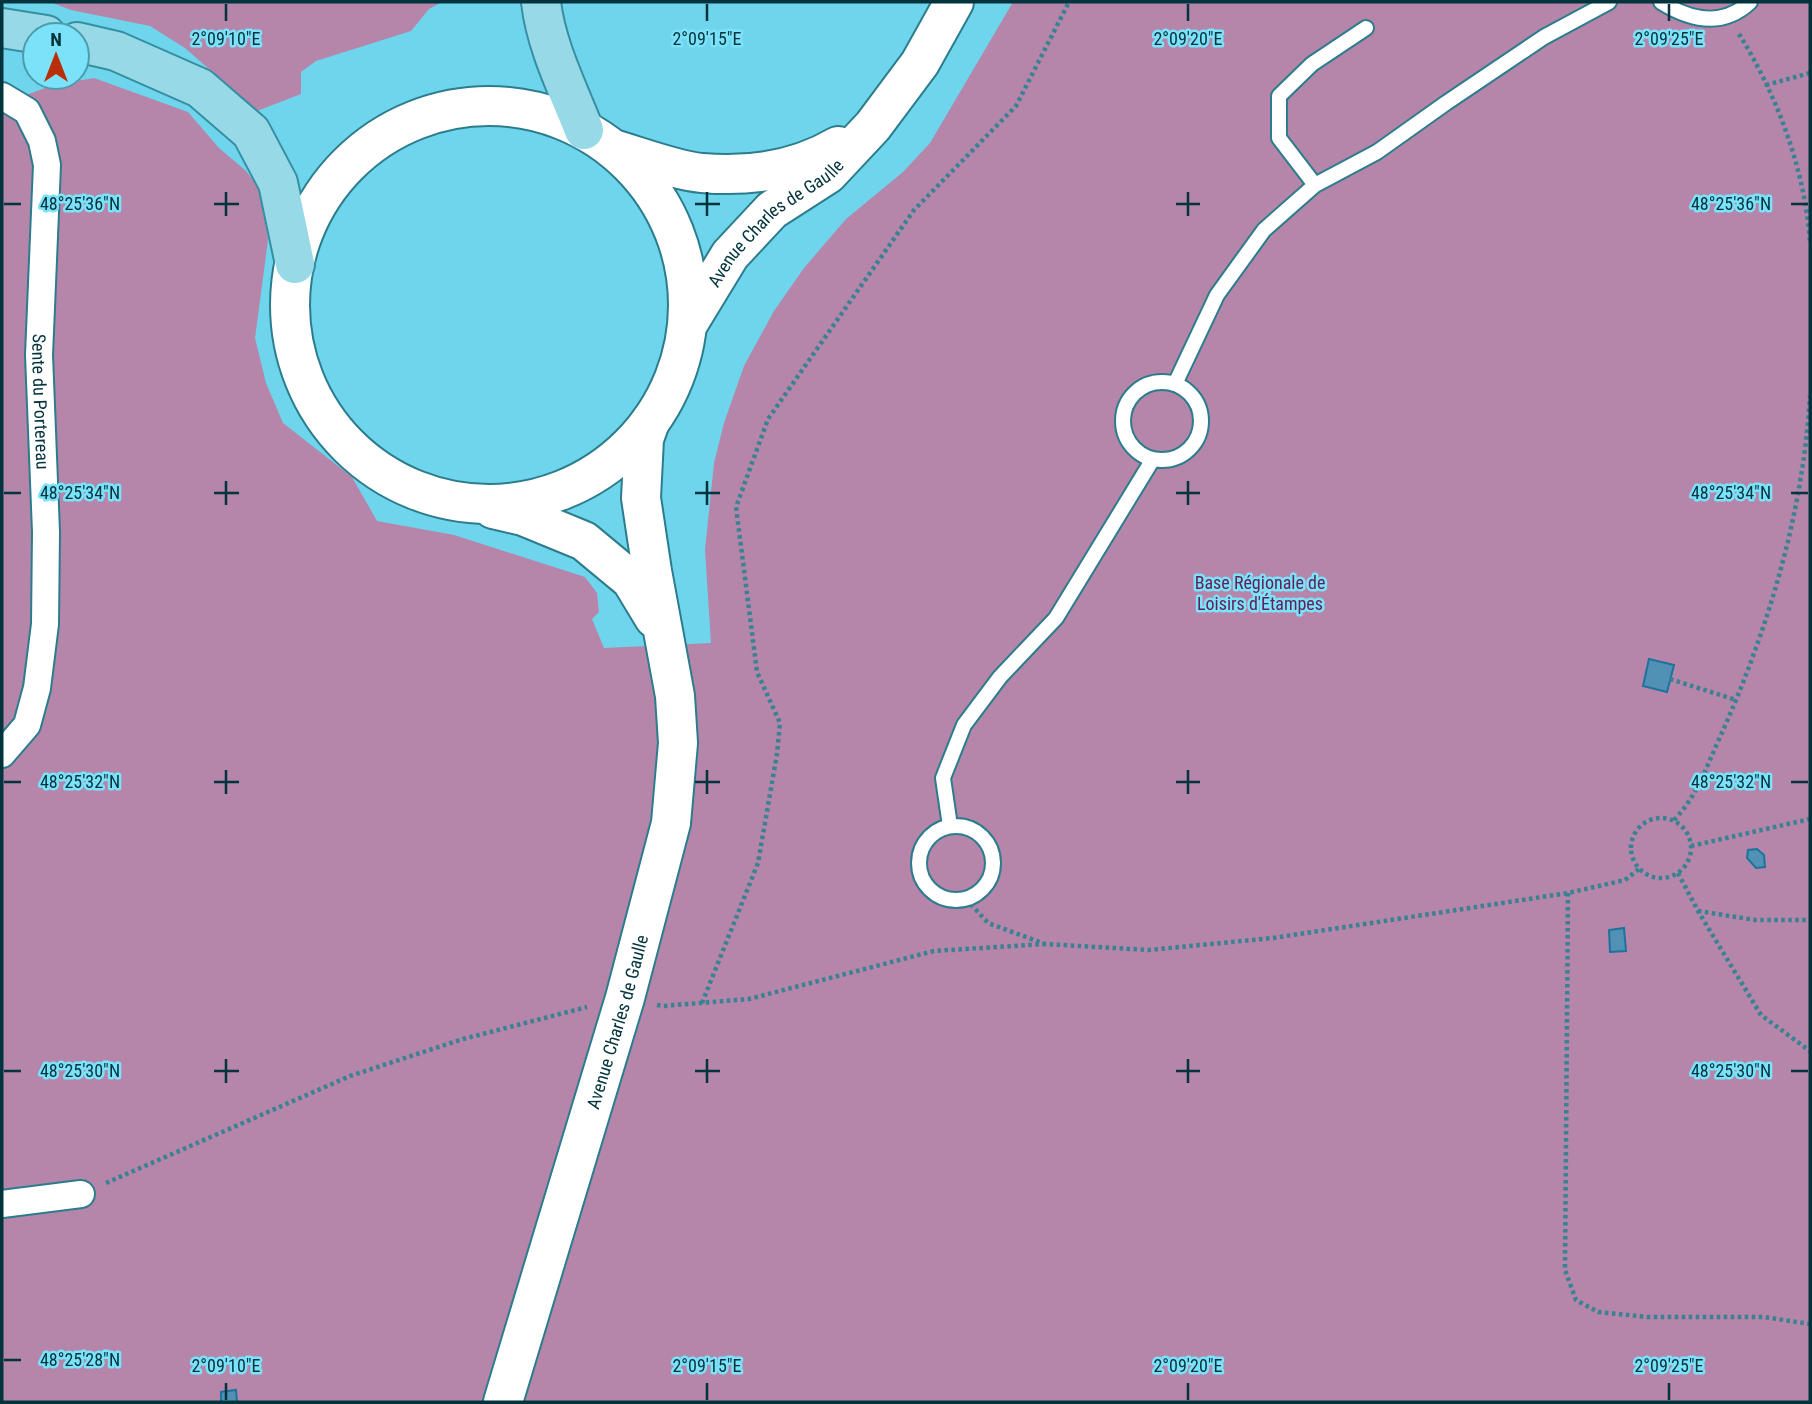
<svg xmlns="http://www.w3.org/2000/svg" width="1812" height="1404" font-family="'Roboto Condensed',sans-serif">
<rect width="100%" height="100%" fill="#6fd5ec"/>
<path fill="#b585aa" d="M50,2h392l-13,7 -18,22 -95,30 -15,11v22l-44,17 -72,-63 -35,-22 -79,-16z
M1013,2h797v1400h-1808v-1298l51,-19 41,-7 94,34 31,36 26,22 18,22 5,48 -13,98 11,45 17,40 69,54 25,44 77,14 131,42 12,16 2,19 -7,7 12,29 107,-5 -6,-93 9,-87 10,-40 20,-57 30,-55 30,-43 42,-49 57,-47 27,-29z"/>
<path fill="#5091b5" stroke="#1c739c" stroke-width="2" d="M1649,659l25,6 -7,27 -24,-6z
M1757,849l7,6 1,12 -9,1 -9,-10 1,-8z
M1624,928l2,23 -16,1 -1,-22z
M236,1390l1,12h-16v-10z"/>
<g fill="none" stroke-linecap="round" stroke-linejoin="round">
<defs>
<path id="lane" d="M1661,2c29,18 61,26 89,0
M1315,185l-36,-47v-42l33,-32 54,-36
M1123 421a39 39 0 1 1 78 0a39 39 0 1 1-78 0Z
M1175,384l42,-89 47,-65 51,-45 62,-33 69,-49 98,-66 65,-35
M919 863a37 37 0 1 1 74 0a37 37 0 1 1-74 0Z
M950,826l-7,-48 21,-53 36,-48 56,-59 97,-159"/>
<g id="street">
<path id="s1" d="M2,96l25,15 15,30 5,24 -8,190 7,177 -1,92 -8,64 -10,37 -25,29"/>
<path d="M2,1204l79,-10"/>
</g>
<g id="secondary">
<circle cx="489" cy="305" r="199"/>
<path d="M613,149c25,7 64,22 89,24 47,4 95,-3 136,-27"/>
<path id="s2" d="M688,324l42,-69 42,-45 56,-36 45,-48 47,-63 34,-61"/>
<path d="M493,509l30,7 61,25 47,39 23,38"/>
<path id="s3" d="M503,1402l122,-404 46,-175 7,-80 -3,-47 -23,-125 -11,-73 3,-59 6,-17"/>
</g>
<path id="primary" d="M541,2c5,44 27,87 43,128
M2,28l44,7
M77,42l39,9 84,37 51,44 27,51 17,81"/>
</defs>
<use href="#lane" stroke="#2b7c8c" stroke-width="18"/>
<use href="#street" stroke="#2b7c8c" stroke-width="30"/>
<use href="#secondary" stroke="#2b7c8c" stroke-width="42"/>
<use href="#primary" stroke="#368fa1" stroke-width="42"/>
<path stroke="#388292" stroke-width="4.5" stroke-dasharray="3.5 3.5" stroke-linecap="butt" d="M1739,34c38,61 66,136 71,208
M1766,85l44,-12
M1670,679l66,21
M1631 848a30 30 0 1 1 60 0a30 30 0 1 1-60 0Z
M1674,820c23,-24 32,-52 46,-83 48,-107 83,-223 90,-341
M1691,846l119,-27
M1678,873l20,38 63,104 49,36
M1568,893l-3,377 11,30 22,12 50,5h116l46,7
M966,899l22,24 57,21 104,6 124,-12 295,-45 57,-13 14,-11
M1698,911l57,9h55
M702,1003l56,-140 19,-109 3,-31 -23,-51 -21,-165 32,-88 146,-209 102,-104 53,-104
M657,1005l6,1 86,-7 185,-48 111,-7
M106,1183l244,-107 113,-37 124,-32"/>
<use href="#lane" stroke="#fff" stroke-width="14"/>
<use href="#street" stroke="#fff" stroke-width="26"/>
<use href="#secondary" stroke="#fff" stroke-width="38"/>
<use href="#primary" stroke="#97d9e7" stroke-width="38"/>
</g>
<path fill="none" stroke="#03333c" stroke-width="2.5" d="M226,4v17M707,4v17M1188,4v17M1669,4v17M226,192v24M707,192v24M1188,192v24M4,204h17M214,204h25M695,204h25M1176,204h24M1791,204h17M226,481v24M707,481v24M1188,481v24M4,493h17M214,493h25M695,493h25M1176,493h24M1791,493h17M226,770v24M707,770v24M1188,770v24M4,782h17M214,782h25M695,782h25M1176,782h24M1791,782h17M226,1059v24M707,1059v24M1188,1059v24M4,1071h17M214,1071h25M695,1071h25M1176,1071h24M1791,1071h17M4,1360h17M226,1383v17M707,1383v17M1188,1383v17M1669,1383v17"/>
<g text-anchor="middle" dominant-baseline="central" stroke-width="5" stroke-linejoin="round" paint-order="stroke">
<g font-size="18" fill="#03333c" stroke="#7ce2f9">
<text stroke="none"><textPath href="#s2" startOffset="136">Avenue Charles de Gaulle</textPath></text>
<text stroke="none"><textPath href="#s1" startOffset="324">Sente du Portereau</textPath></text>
<text stroke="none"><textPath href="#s3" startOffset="397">Avenue Charles de Gaulle</textPath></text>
</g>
<g font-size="18" fill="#612157" stroke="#7ce2f9">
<text x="1260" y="582">Base Régionale de<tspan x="1260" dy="21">Loisirs d'Étampes</tspan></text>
</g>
</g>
<g font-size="18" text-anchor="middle" fill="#03333c" stroke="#7ce2f9" stroke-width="5" stroke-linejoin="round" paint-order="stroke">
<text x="226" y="45">2°09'10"E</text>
<text x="707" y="45">2°09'15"E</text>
<text x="1188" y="45">2°09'20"E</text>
<text x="1669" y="45">2°09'25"E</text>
<text x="80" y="210">48°25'36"N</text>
<text x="1731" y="210">48°25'36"N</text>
<text x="80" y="499">48°25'34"N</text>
<text x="1731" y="499">48°25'34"N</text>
<text x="80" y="788">48°25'32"N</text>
<text x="1731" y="788">48°25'32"N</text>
<text x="80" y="1077">48°25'30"N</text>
<text x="1731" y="1077">48°25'30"N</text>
<text x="80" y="1366">48°25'28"N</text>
<text x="226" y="1372">2°09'10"E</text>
<text x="707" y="1372">2°09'15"E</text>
<text x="1188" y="1372">2°09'20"E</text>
<text x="1669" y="1372">2°09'25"E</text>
</g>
<rect width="1812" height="1404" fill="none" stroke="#03333c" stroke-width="7"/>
<g transform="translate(56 56)"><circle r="33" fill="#7ce2f9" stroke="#4c9cad" stroke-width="2"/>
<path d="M0-5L12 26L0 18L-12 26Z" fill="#b92f0a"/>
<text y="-10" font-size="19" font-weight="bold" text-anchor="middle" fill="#03333c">N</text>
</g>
</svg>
